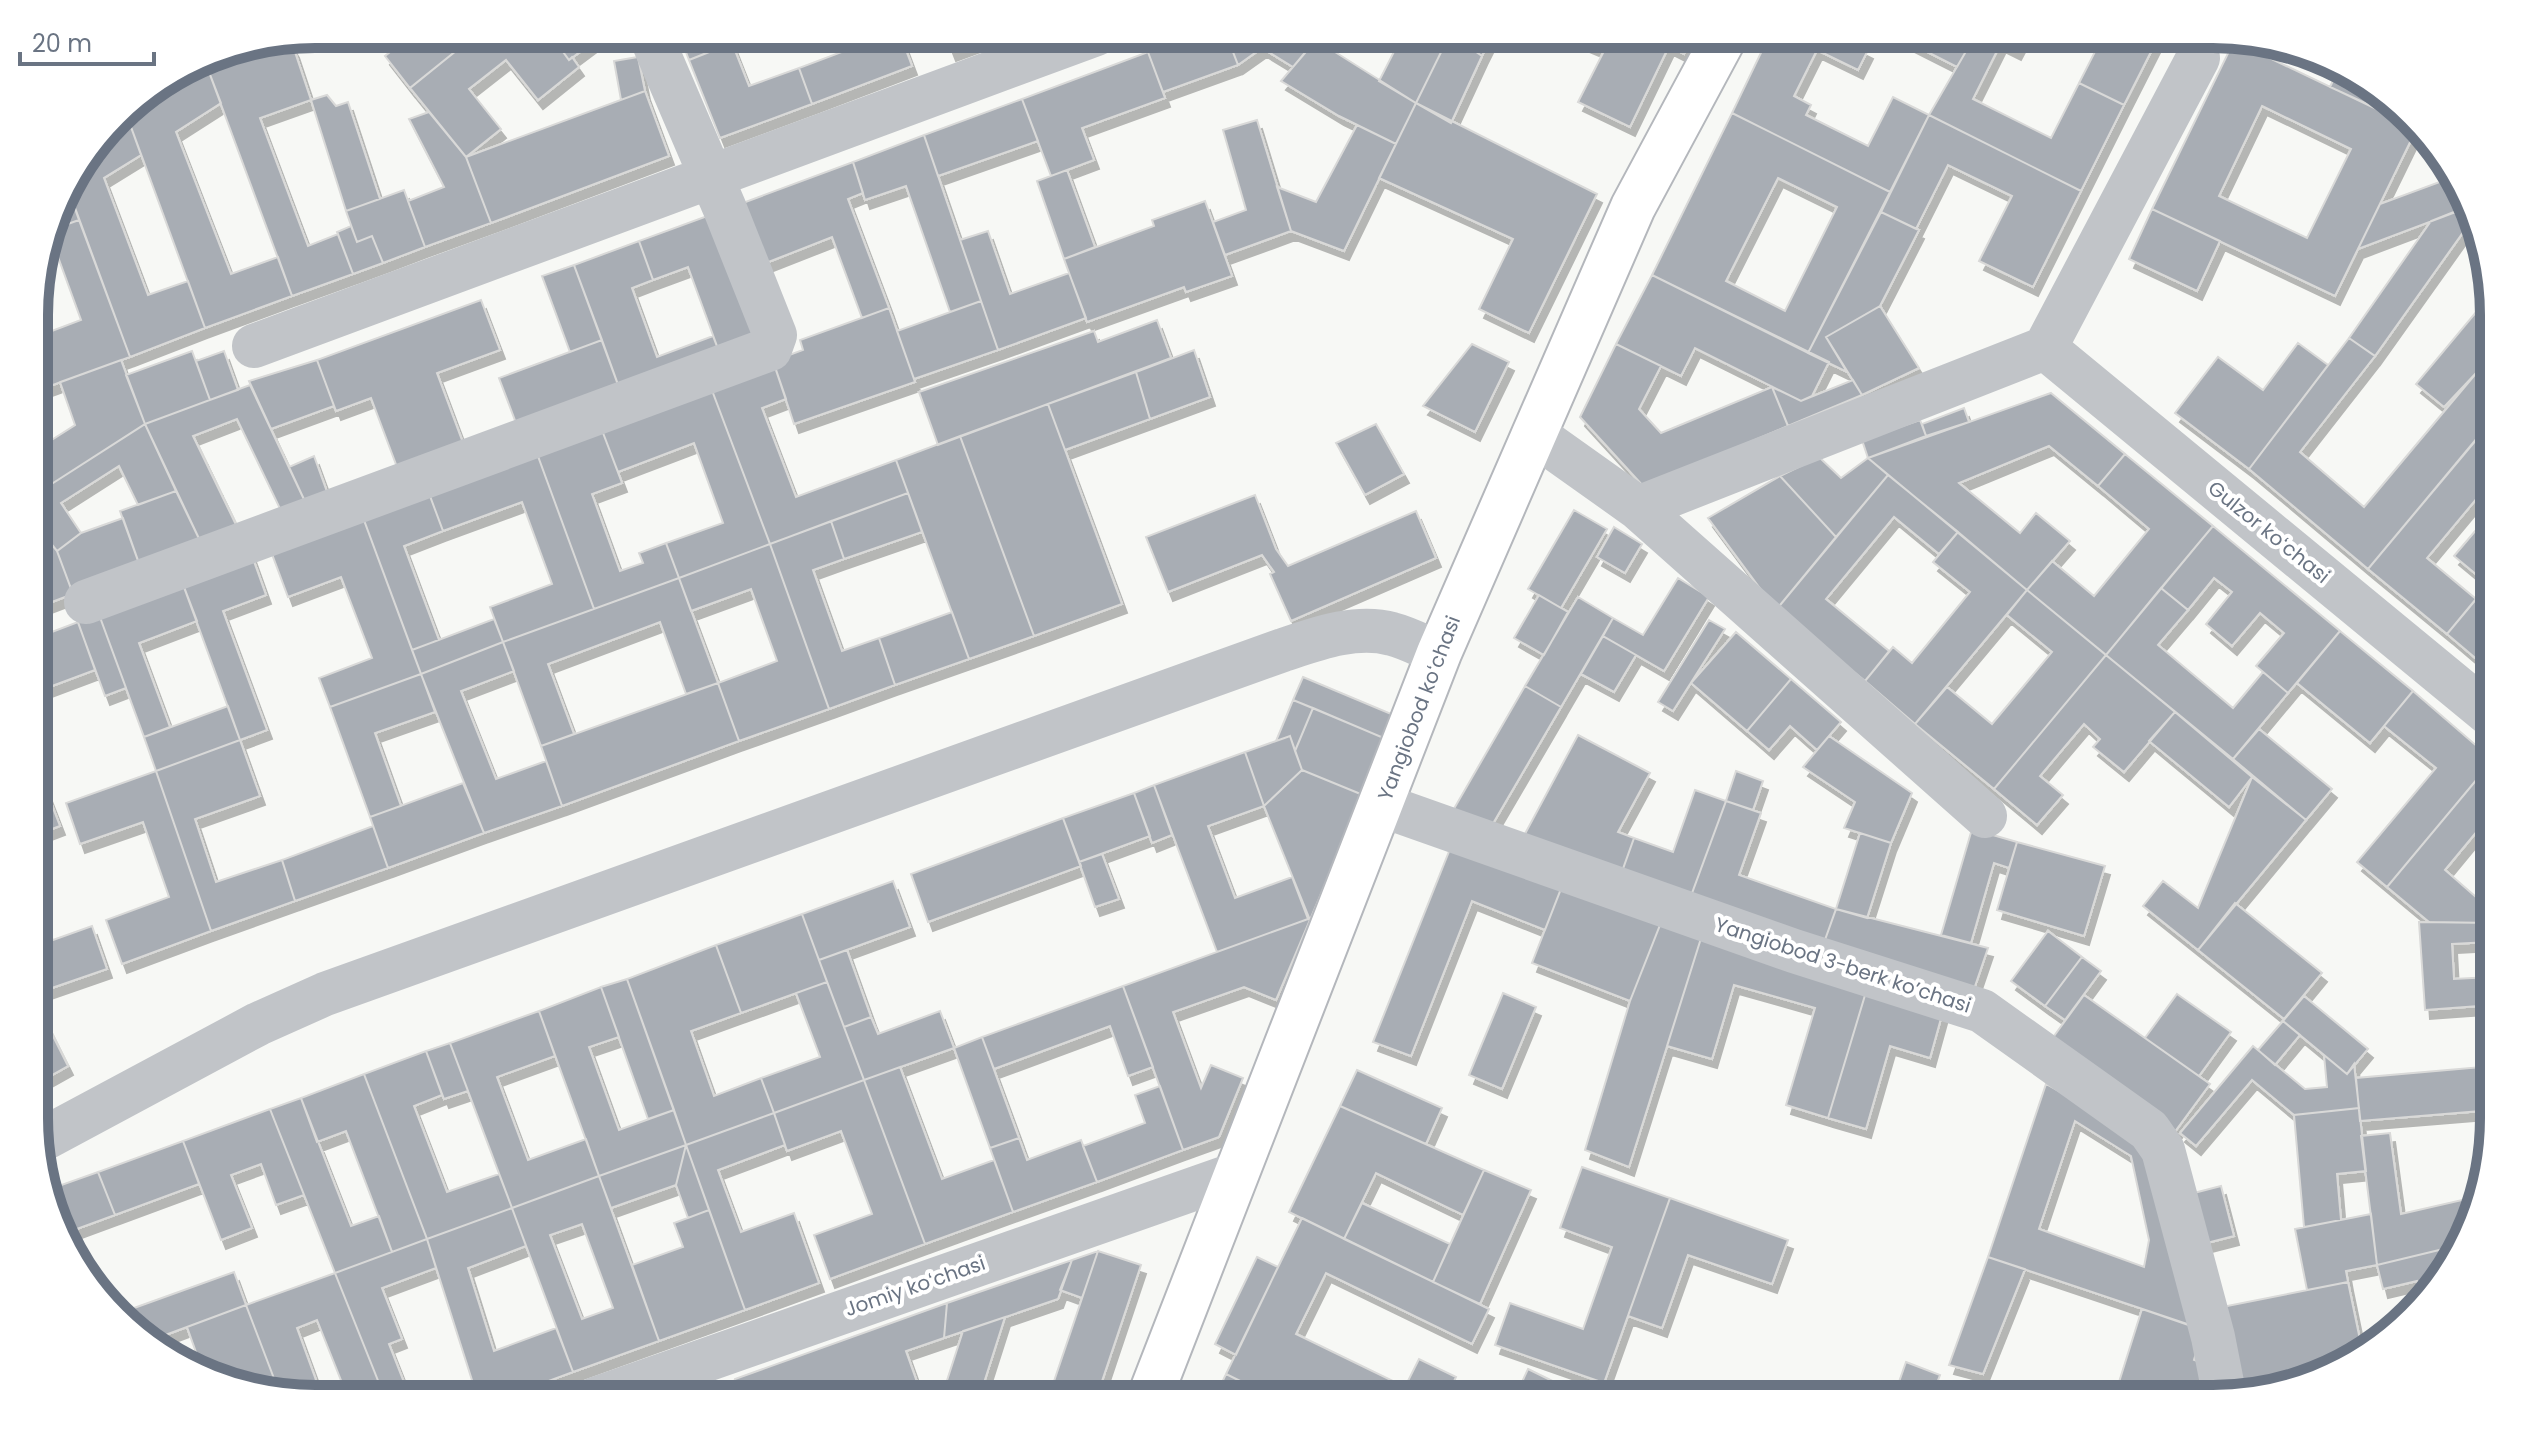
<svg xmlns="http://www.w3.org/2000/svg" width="2528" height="1433" font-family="Poppins,sans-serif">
<defs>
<filter id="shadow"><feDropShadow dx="5" dy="9" stdDeviation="0" flood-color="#0004"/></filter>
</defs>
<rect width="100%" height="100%" fill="#f7f8f5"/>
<path fill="#a8adb4" stroke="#d9d9d8" stroke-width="2" fill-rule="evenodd" filter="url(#shadow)" d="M413,34h64l-67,54 -25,-32z
M477,34h73l19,26 3,-3 7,10 -41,33 -32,-40 -37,29 32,40 -35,28 -56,-69z
M550,34h54l-35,26z
M679,34h63l2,4 -55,22z
M850,34h50l12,32 -100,38 -13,-36 56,-21z
M944,34h56l-49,18z
M1198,34h28l12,31 -75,27 -15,-40z
M1226,34h73l14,9 -20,24 -31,-19 -24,17z
M1403,34h47l-34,69 -37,-22z
M1450,34l32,22 -31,67 -35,-20z
M1451,34h42l-11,22z
M1563,34h82l24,12 -39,81 -52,-25 26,-51z
M1645,34h49l-10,20z
M1770,34h14l33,16 -23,46 17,9 -5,10 62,31 25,-49 36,18 -39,77 -158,-79z
M1784,34h52l32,16 -10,20z
M1892,34h84l-19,33z
M1976,34h6l19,9 -28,56 78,39 28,-55 45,22 -43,86 -152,-76z
M1982,34h43l-9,17z
M2104,34h56l-36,71 -45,-22z
M288,39l6,10 17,51 -51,18 48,128 30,-12 15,40 -61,22 -86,-232 18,-12z
M1316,40l100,63 -20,41 -57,-28 -58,-35z
M2234,40l41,11 -4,7z
M2234,41l176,84 6,5 -81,166 -183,-87zM2262,106l89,43 -44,89 -88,-42z
M732,43l17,43 50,-18 13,36 -92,34 -31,-78z
M1148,52l17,46 -83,30 12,32 -43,16 -29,-77z
M638,57l7,34 -24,9 -7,-39z
M206,64l15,39 -45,29 55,142 47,-17 14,39 -87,32 -78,-212z
M2339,68l14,3 28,27 -5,10 -46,-21z
M645,91l24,65 -178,67 -25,-66z
M327,95l9,11 12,-4 32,97 -34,12 -35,-111z
M1022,99l16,42 -100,35 -14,-41z
M1416,103l181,91 -68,139 -50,-24 34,-70 -134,-61z
M429,112l37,45 25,66 -66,24 -17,-46 36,-14 -35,-68z
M1732,113l158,79 -82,161 -156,-78zM1778,178l59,29 -52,104 -59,-30z
M1929,115l152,76 -48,96 -54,-26 33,-65 -64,-31 -32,64 -35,-17z
M127,116l14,39 -37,23 44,117 40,-14 17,47 -75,29 -63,-171 47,-61z
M1257,120l34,111 -66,24 -12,-33 33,-12 -23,-80z
M1357,125l39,19 -52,107 -53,-20 -14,-44 39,15z
M924,135l57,166 -31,11 -44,-126 -41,14 -12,-38z
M853,162l10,31 -15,6 41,109 -27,10 -30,-81 -66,26 -26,-59z
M1067,170l28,77 -31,12 -27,-78z
M2453,177l11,32 -106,40 22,-45z
M67,186l12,34 -28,10 12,-39z
M404,190l21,57 -42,16 -11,-27 -15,6 -11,-31z
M1205,201l27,75 -46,16 -2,-5 -97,35 -23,-63 90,-33 -2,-6z
M2152,209l68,32 -23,50 -68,-32z
M1881,212l38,18 -39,76 -54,31 21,35 -39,-19z
M2454,212l15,12 -94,132 -26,-18 82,-117z
M710,215l47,129 -36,13 -33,-90 -35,13 -14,-39z
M79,220l51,137 -91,33 -3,-8v-45l45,-17 -31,-85 1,-5z
M351,226l6,16 15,-6 11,27 -30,11 -16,-42z
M988,231l22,63 59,-21 17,45 -88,32 -38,-110z
M639,241l14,39 -21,8 25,69 56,-21 8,21 -100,36 -47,-128z
M574,265l28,75 -32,12 -28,-76z
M1652,275l177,87 -17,34 -11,5 -106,-53 -14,28 -65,-32z
M2492,293l1,126 -125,150 -119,-100 100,-131 26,18 -75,96 64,55 114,-136 -34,36 -28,-23z
M481,300l19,50 -63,23 29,78 -66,24 -29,-77 -35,13 -19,-51z
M981,301l17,49 -84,29 -17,-48z
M1880,306l39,62 -57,27 -36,-58z
M889,308l26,74 -121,42 -21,-63 30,-11 -3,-10z
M1157,320l14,38 -233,87 -19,-53 175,-61 4,11z
M602,340l19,53 -102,38 -20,-53z
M2298,343l30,22 -79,104 -74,-56 43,-56 45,33z
M1472,344l37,18 -34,70 -52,-26z
M1616,344l45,22 -22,43 22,24 111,-46 16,39 -144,61 -64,-70z
M1194,350l16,47 -60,22 -14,-47z
M192,351l18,49 -65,24 -19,-49z
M224,351l14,39 -28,10 -14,-39z
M121,360l24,64 -109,70v-44l39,-25 -15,-43z
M317,360l17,46 -63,23 -22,-48z
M773,361l13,38 -24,9 34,89 100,-37 12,33 -138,51 -60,-159z
M1136,372l14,47 -85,31 -17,-46z
M1853,380l9,15 -74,31 -16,-39 29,14z
M250,385l58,123 -24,9 -47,-98 -44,17 47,97 -37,14 -58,-123z
M710,385l60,159 -91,34 -13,-35 57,-20 -29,-80 -76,29 -18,-47z
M2051,393l74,61 -27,32 -49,-40 -90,37 61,50 16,-20 34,28 -43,49 -159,-132z
M1048,404l74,200 -88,32 -74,-200z
M1964,408l5,14 -43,14 -4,-12z
M1920,420l6,16 -58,22 -6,-18z
M2492,421l1,58 -66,79 49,41 -29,35 -79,-65z
M145,424l31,67 -38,14 -19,-39 -58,37 20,30 -24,18 -21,-26v-31z
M1376,424l28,50 -39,21 -29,-52z
M600,425l22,58 -30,11 28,77 23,-8 -4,-10 27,-10 13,35 -85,31 -59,-161z
M960,436l74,200 -65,23 -73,-199z
M535,448l59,161 -91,33 -13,-35 62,-23 -30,-82 -79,29 -16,-43z
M2125,454l88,72 -107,129 -79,-65 25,-29 42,35 55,-67 -51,-43z
M314,456l16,44 -22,8 -19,-41z
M1819,457l22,21 27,-20 20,17 -52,62 -56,-61z
M1888,475l70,57 -19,22 -45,-37 -68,82 63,52 -24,30 -89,-71z
M1780,476l56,61 -60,73 -68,-92z
M427,488l16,43 -39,15 35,94 -27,10 -51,-138z
M176,491l27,56 -62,22 -21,-58z
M908,493l14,39 -78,27 -13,-38z
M1255,495l21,54 12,17 128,-55 20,47 -145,63 -21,-47 4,-2 -12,-17 -94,37 -22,-55z
M1574,510l33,19 -46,79 -33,-19z
M2493,510v69l-4,6 -35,-29z
M361,512l60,162 -91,33 -11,-29 53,-20 -31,-81 -53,20 -19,-51z
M123,518l18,51 -68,25 -16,-43 24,-18z
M831,521l13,38 -31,11 29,81 37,-13 16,47 -66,24 -59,-165z
M36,525l21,26 16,43 -37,14z
M2213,526l127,105 -52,62 -32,-27 28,-33 -24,-20 -28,33 -26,-22 26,-32 -18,-14 -26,32 -27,-22z
M1614,527l28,17 -17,29 -28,-16z
M1958,532l69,58 -112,134 -50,-43 28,-34 19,16 58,-71 -37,-30z
M770,544l59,165 -90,32 -21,-58 59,-22 -26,-72 -60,22 -12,-33z
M251,553l15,42 -43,16 44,119 -27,10 -59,-161z
M679,578l39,105 -32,11 -26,-72 -112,42 26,70 -33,12 -38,-104z
M1678,578l31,19 -45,74 -61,-35 10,-18 30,17z
M181,579l16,42 -58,22 31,84 -26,10 -47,-128z
M2493,579v94l-46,-39z
M2161,588l27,22 -30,35 75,63 30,-36 25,21 -55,66 -127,-104z
M2027,590l79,65 -112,134 -79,-65 32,-37 45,37 60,-72 -45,-37z
M1539,595l29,17 -24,43 -30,-17z
M1578,597l35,21 -52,89 -36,-21z
M97,609l29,79 -21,8 -29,-79z
M952,612l17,47 -74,26 -16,-47z
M494,619l9,23 -82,32 -9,-24z
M1709,620l16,9 -52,82 -15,-9z
M78,622l17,48 -59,22v-54z
M2340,631l73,60 -43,52 -73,-60z
M1736,632l55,47 -44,52 -56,-48z
M1603,636l33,19 -22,37 -33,-18z
M503,642l11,29 -53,20 35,88 50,-18 16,45 -78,27 -63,-159z
M2106,655l69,57 -51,60 -31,-25 7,-8 -16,-15 -44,52 23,19 -26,30 -43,-36z
M421,674l14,38 -60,21 26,73 -31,11 -40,-110z
M1303,677l93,39 -10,23 -93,-39z
M1791,679l50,43 -24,28 -27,-24 -21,24 -22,-19z
M718,683l21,58 -177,65 -21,-60z
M1525,686l36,21 -77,132 -36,-20z
M2413,691l80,69 -106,127 -30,-25 79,-94 -52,-42z
M1293,700l20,8 -18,43 -5,-15 -14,5z
M228,706l12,34 -84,31 -12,-34z
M1313,708l73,31 -23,56 -61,-25 -7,-19z
M2175,712l77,65 -23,30 -80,-66z
M2259,729l73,60 -26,31 -73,-61z
M1578,735l72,38 -32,59 16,6 -15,42 -100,-35z
M1290,736l12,34 -38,36 -19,-54z
M1829,736l83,57 -21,50 -47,-15 11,-26 -52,-35z
M240,740l20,56 -65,23 21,63 66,-22 13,41 -84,30 -55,-160z
M1245,752l19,54 -56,20 27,72 57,-21 16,42 -91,33 -63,-167z
M2493,760v52l-48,58 31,27 17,-21v47l-64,-1 -42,-35z
M36,764l24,62 -24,9z
M1302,770l61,25 -53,125 -46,-114z
M156,771l55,160 -89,33 -16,-44 63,-23 -26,-75 -63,22 -14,-41z
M1736,771l27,10 -10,29 -27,-9z
M2252,777l54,43 -108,130 -55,-44 20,-25 35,27z
M463,783l21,50 -96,35 -18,-51z
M1154,785l18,50 -20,8 -18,-50z
M1695,790l31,11 -38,103 -69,-24 15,-42 39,14z
M1134,793l16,43 -71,26 -16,-44z
M1726,801l35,12 -22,62 97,34 -15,42 -133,-47z
M1063,818l18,48 -153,56 -17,-48z
M373,826l15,42 -93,33 -13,-41z
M1972,829l45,13 -8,26 -15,-5 -23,80 -30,-8z
M1860,833l31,10 -24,75 -31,-9z
M1454,839l110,42 -19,49 -73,-29 -61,155 -38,-14z
M2017,842l88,24 -21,70 -87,-26z
M1102,854l17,45 -24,8 -16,-45z
M893,881l17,46 -91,33 -17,-46z
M1564,881l98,39 -32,81 -98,-38z
M2235,903l87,70 -38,46 -86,-69z
M1836,909l152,39 -16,47 -151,-44z
M802,914l25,68 -86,31 -25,-68z
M36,917l17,23 39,-14 15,43 -61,21 -10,-13z
M1308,919l2,1 -34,80 -32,-13 -71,25 28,76 10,-23 32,13 -24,59 -36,13 -60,-164z
M1662,920l41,12 -74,235 -44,-17 45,-149z
M2419,922l74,1v82l-68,5zM2489,942l2,35 -37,2 -2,-35z
M2048,931l34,26 -37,49 -34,-25z
M1703,932l166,50 -41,136 -42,-13 29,-97 -81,-23 -22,74 -45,-13z
M716,945l25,68 -50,18 23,65 47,-18 13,35 -88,32 -59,-166z
M847,950l24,67 -27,10 -25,-67z
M2082,957l19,14 -36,49 -20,-14z
M627,979l47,131 -26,9 -47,-132z
M827,982l37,98 -90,33 -13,-35 59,-21 -24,-64z
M1869,982l76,22 -15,54 -40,-12 -24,83 -38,-11z
M1123,986l30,81 -25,9 -18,-50 -116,43 -12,-32z
M601,987l18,50 -30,10 30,83 55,-20 12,35 -87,31 -60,-165z
M1503,993l33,14 -34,82 -33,-14z
M2177,994l54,38 -32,44 -54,-38z
M2084,995l126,89 -39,53 -125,-90z
M2304,996l64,53 -21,25 -64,-53z
M36,1002l32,64 -32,18z
M539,1011l16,45 -58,21 31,83 58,-21 13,37 -87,32 -62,-165z
M940,1011l14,37 -90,32 -20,-53 27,-10 7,17z
M2283,1021l17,14 -25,30 -17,-15z
M982,1037l37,101 -29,10 -36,-100z
M450,1043l18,48 -24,8 -18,-48z
M2253,1046l52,43 22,-2 -3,-32 23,19 7,-10 5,44 -65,7 -42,-35 -56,66 -16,-13z
M426,1051l16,44 -28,11 33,86 52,-18 13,34 -85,31 -63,-165z
M2493,1066v44l-133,11 -4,-43z
M900,1067l42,112 52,-19 19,52 -88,32 -61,-164z
M1357,1070l85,38 -16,36 -86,-38z
M364,1074l63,165 -35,13 -46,-121 -29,11 -16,-44z
M864,1080l61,164 -95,35 -16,-44 58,-21 -31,-83 -54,20 -13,-38z
M2046,1084l98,55 52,188 -208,-70zM2075,1121l56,35 18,84 -5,27 -105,-38z
M1160,1086l23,64 -86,32 -14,-36 62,-23 -10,-28z
M301,1098l50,128 28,-10 13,36 -57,21 -65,-164z
M1340,1106l144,64 -21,45 -87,-42 -32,66 -55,-27z
M2359,1108l7,63 -29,3 4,46 -37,7 -10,-112z
M270,1109l34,86 -28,10 -15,-41 -30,11 21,53 -31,12 -38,-99z
M774,1113l11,32 -67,25 23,62 53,-19 25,70 -74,27 -59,-165z
M2390,1133l11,81 74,-17 -15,48 -83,20 -16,-129z
M1019,1138l8,22 54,-20 16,42 -84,30 -23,-64z
M183,1141l16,43 -84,31 -17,-43z
M686,1145l-10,40 -65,23 -12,-32z
M686,1145l23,65 -21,8 -12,-33z
M1582,1167l88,31 -66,185 -109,-38 15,-42 73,26 29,-82 -52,-19z
M1484,1170l47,20 -51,114 -47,-22z
M98,1172l17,43 -49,18 -16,-44z
M599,1176l60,165 -86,31 -61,-164zM582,1224l31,84 -31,11 -32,-84z
M2221,1186l13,50 -31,8 -13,-50z
M1670,1198l118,42 -16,44 -84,-29 -26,73 -34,-12z
M1362,1203l88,41 -17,38 -89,-43z
M512,1208l14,38 -58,22 26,83 62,-23 17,44 -73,27h-22l-51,-160z
M709,1210l36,100 -86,31 -27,-76 51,-18 -9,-24z
M2371,1214l6,51 -31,6 2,11 -41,8 -12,-61z
M1302,1218l187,91 -17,35 -146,-71 -30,61 109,53 14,-28 37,18 -10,22h-169l-51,-25z
M427,1239l9,29 -54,20 20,51 -13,5 18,46 -22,8 -50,-125z
M2460,1245l-3,13 -36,38 -4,-15 -34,8 -6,-24z
M1098,1251l43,14 -45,134h-48z
M1098,1251l-16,47 -22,-8 12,-30z
M1257,1257l21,10 -42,88 -21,-11z
M1988,1257l37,12 -42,105 -34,-9z
M1072,1260l-14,39 -114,39 3,-35z
M234,1272l12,33 -94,35 -29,-28z
M335,1273l50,125 1,1h-71l-37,-10 -32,-84zM317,1320l25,63 -22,8 -23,-63z
M2348,1282l15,72 -40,13 -51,10 2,7 -39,13 -18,-89z
M947,1303l-3,35 -38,13 11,31 -46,17h-143l7,-20z
M246,1305l32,84 -76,-20 -15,-42z
M2142,1309l61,21 -9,30 14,5 -11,33h-83z
M1005,1317l-23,72 31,10h-72l22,-68z
M1906,1362l34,13 -9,24h-38z
M1528,1369l61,30h-75z
M1226,1374l51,25h-63z"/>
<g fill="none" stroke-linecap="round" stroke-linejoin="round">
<defs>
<path id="secondary" d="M1149,1399l290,-746 194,-446 93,-173"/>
</defs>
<use href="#secondary" stroke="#b4b7bc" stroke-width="48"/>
<path stroke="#c1c4c8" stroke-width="24" d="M690,1399l12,-39"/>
<path stroke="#c1c4c8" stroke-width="44" d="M254,346l842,-312
M2045,348l153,-290
M1534,434l104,74 347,308
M1638,508l407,-160 448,369
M86,602l684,-253 5,-14 -50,-126 -75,-175
M1381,805l413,146 188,60 167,119 14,20 50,187 12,61
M36,1143l222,-119 67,-30 958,-344c33,-11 73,-26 109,-16 16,4 32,13 47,19
M595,1399l641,-225"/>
<use href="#secondary" stroke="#fff" stroke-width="44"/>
</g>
<g text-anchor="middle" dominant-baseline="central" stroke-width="8" stroke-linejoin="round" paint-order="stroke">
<g font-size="20" fill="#6a7483" stroke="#fff">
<text transform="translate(2269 532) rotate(39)">Gulzor koʻchasi</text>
<text transform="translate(1419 708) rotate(-69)">Yangiobod koʻchasi</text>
<text transform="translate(1843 965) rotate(18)">Yangiobod 3-berk koʼchasi</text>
<text transform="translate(915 1286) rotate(-19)">Jomiy koʻchasi</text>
</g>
</g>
<path d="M0 0H2528V1433H0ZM315 48H2213A267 267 0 0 1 2480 315V1118A267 267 0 0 1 2213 1385H315A267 267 0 0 1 48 1118V315A267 267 0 0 1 315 48Z" fill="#fff" fill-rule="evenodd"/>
<path fill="none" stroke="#6a7483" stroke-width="10" d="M315 48H2213A267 267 0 0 1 2480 315V1118A267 267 0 0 1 2213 1385H315A267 267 0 0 1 48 1118V315A267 267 0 0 1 315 48Z"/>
<path d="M20 52v12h134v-12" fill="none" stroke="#6a7483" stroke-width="4"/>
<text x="32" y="52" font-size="24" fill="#6a7483" stroke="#ffffff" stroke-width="6" paint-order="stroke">20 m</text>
</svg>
